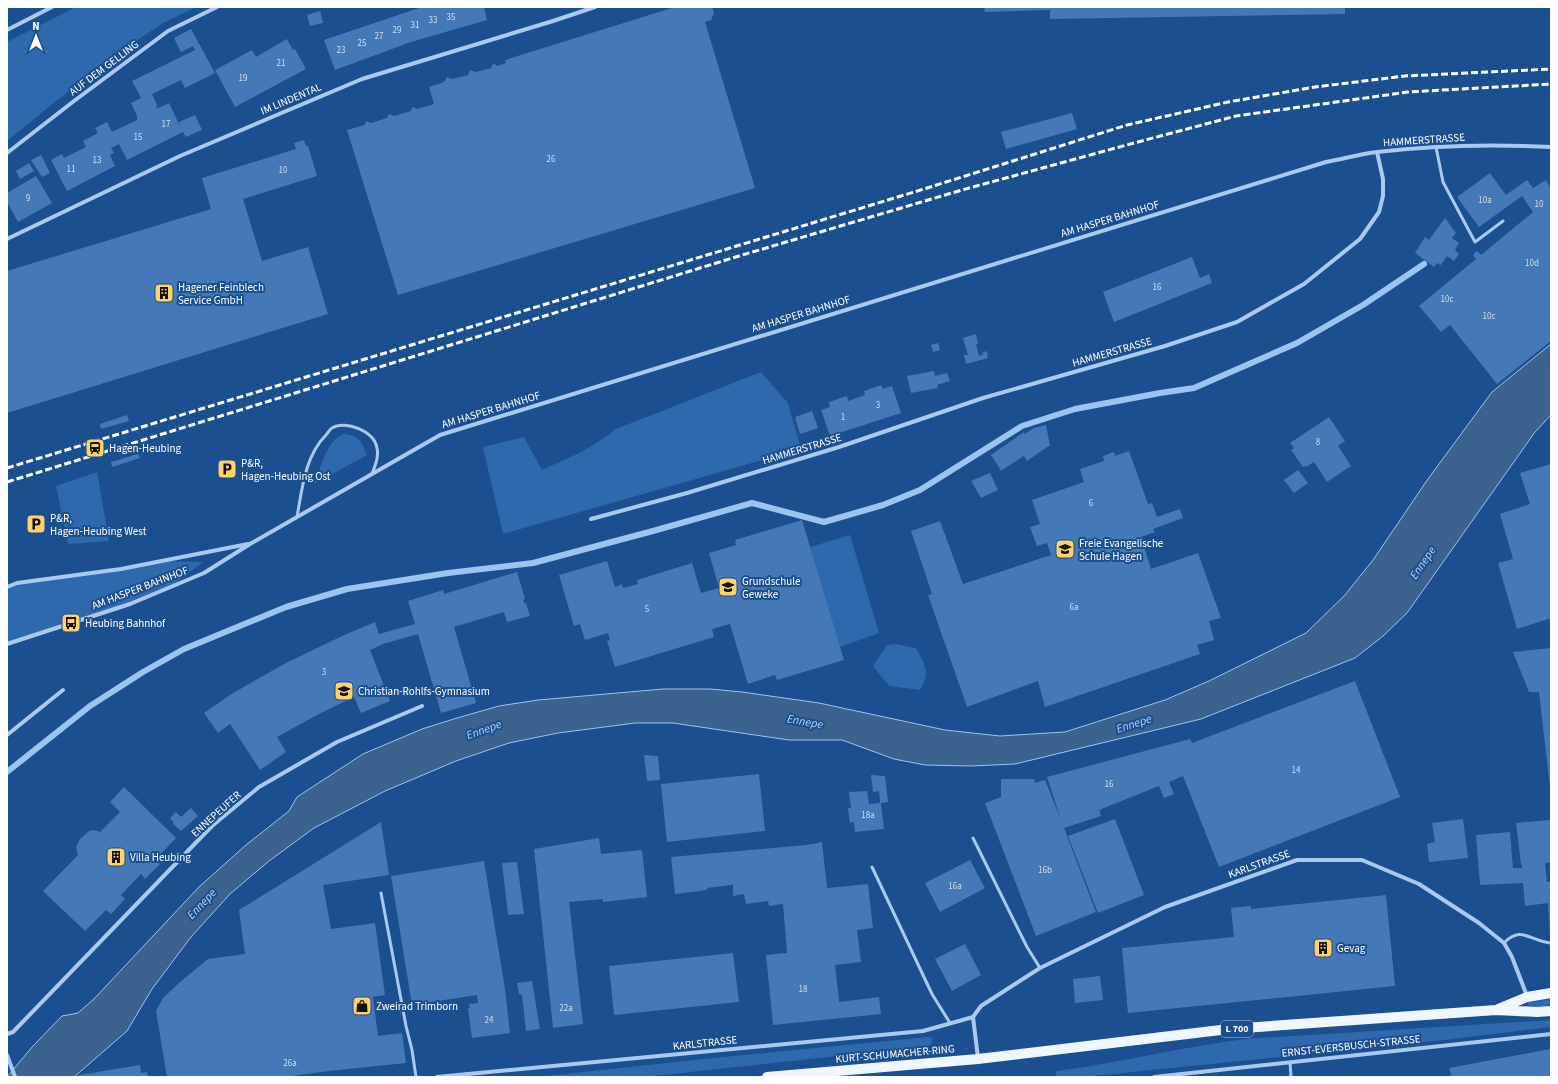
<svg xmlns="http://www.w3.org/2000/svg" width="1558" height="1084" font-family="'Source Sans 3',sans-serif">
<rect width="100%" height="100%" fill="#1b4f8f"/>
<path fill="#2e69ad" d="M76,7h120l-33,16 -61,41 -95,77v-99z
M761,372l27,31 13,46 -298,85 -20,-87 41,-10 18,33c29,-13 49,-21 74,-41z
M345,434c15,2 16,7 22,21l-53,29c7,-16 12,-45 31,-50z
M97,472l12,69 -41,3 -12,-58z
M850,535l29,98 -42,15 -30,-100z
M165,561l38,1 -33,25 -40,17 -123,39v-56l10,-4z
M895,644l21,4c9,17 15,24 4,42l-31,-4 -16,-20 14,-21z
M1551,999v6l-21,3 -2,-3v-3z
M1551,1020v7l-106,13 -362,37h-27v-6c63,-8 125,-24 189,-32z
M928,1037l4,1v5l-3,3 -285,31h-107l167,-18z"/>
<path fill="#3c6290" stroke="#9cc4f0" d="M1551,344v71l-16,17 -128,181 -24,23 -28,22 -154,61 -186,45 -44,2 -46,-1 -31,-6 -52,-19h-53l-116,-17h-38l-77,10 -49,10 -53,18 -71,30 -71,37 -45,33 -39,33 -39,43 -39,52 -25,42 -53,46h-67l26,-31 29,-30 16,-3 16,-14 105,-112 47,-42 43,-34 8,-14 66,-43 59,-25 35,-11 42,-12 39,-6 125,-11h47l32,3 77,11 126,27 55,6 65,-4 100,-32 44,-19 97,-48 39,-38 28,-35 55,-81 64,-87z"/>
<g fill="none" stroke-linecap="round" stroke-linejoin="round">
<path stroke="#9cc4f0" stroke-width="6" d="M7,772l83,-66 53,-34 41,-23 102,-42 61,-18 101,-16 85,-10 120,-32 99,-28 72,19 59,-17 37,-15 102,-64 53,-17 85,-16 34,-5 103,-45 66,-38 61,-41"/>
</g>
<path fill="#4478b7" d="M422,7h62l3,13 -76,22 -76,28 -11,-30z
M675,7h37l2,6 -3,7 -6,2 50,166 -357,107 -51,-165 18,-5 1,-4 5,2 16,-5 2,-4 5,2 17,-5 1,-4 5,2 17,-5 -5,-17 15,-5 3,-5 5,2 16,-4 2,-5 6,2 15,-4 2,-5 4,3 9,-3 -1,-3z
M984,7h361v7l-295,5v-9l-65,2z
M320,11l3,12 -13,3 -3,-11z
M191,29l24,44 -30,15 -4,-8 -29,14 5,11 -1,4 13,-6 12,25 -2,-6 16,-7 7,15 -16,7 -3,-5 -56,28 -8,-16 -8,4 3,5 -4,2 5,11 -48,25 -16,-31 11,-6 2,4 22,-11 -3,-6 15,-8 -3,-5 12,-6 5,10 25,-12v-4l-6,-13 10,-5 -9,-17 63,-31 -2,-4 -12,6 -7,-14z
M287,39l6,11 2,-1 11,20 -71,38 -20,-37 37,-20 4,7z
M1072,113l5,16 -71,20 -5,-17z
M304,140l2,6h2l9,30 -74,23 19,62 46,-14 20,67 -321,99v-142l204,-62 -9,-31 94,-29 -2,-6z
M41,155l9,18 -8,4 -11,-17z
M29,163l5,8 -14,8 -4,-8z
M1490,173l16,22 21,-15 6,8 13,-8 5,9v152l-54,43 -47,-59 -9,7 -22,-26 57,-47 -3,-4 4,-4 4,4 52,-43 -11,-16 -43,31 -22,-30z
M36,176l16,27 -34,19 -11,-20v-9z
M1445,218l11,15 -4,5 7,5 -4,7 4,4 -5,7 -7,-5 -6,9 -4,-2 -3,4 -19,-14 10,-16 4,3z
M1192,257l8,21 9,-4 3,9 -98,39 -11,-30z
M976,334l2,10h-2l3,12 4,-1 -1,-2 5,-2 1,7 -22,6 -2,-9h4l-5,-17z
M938,343l2,7 -7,2 -2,-7z
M934,371l1,5 12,-3 3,8 -13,4 1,3 -27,5 -4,-17z
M881,385l2,4 9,-3 9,27 -71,23 -9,-26 9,-3 -1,-5 18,-6 1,5 17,-6 -1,-4z
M812,411l6,17 -18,6 -5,-17z
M127,415l2,6 -28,8 -1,-5z
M1329,417l16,24 -7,5 13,20 -24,16 -13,-20 -8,5v-1l-3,1 -12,-17 3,-2 -4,-5z
M1046,425l4,21 -3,1 -20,14 -3,-5 -22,14v2l-11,-17 33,-23 1,2 9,-6z
M1129,451l19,53 4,-1 5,14 23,-8 3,9 -30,11 2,3 -14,5 10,32 47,-16 23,65 -12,3 5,19 -17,5 3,9 -155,53 -7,-26 -71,26 -39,-112 4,-1 -21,-63 29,-10 23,63 88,-29 -4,-12 -10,3 -7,-19 10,-3 -8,-24 52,-18 -4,-13 24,-8 -1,-5 11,-4 1,4z
M138,454l2,4 -28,9 -1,-5z
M1551,464v154l-34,11 -19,-66 15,-4 -13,-45 30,-10 -10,-31z
M1298,470l10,13 -14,10 -10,-13z
M990,473l8,17 -17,8 -10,-17z
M802,520l42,140 -67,20 -2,-5 -27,9 -18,-60 -18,5 2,8 -99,30 -8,-26 3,-1 -2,-7 -23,7 -5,-16 -6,2 -15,-51 48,-14 8,26 7,-3 1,4 15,-4 -1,-4 55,-17 9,30 18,-5 -10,-35 27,-8 -1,-5z
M517,572l8,27 -2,1 2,4 1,-1 4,13 -23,6 -3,-10 -50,15 22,76 -35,10 -23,-79 -35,10 -13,6 20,51 -29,12 -7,-16 -35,17 -42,23 9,15 -26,18 -30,-46 -12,9 -14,-20 29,-20 53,-30 56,-27 33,-14 4,12 36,-10 -7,-23 35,-11 1,4z
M1551,648v139h-1l-11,-95h-10l-16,-40z
M1355,681l45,116 -181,70 -36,-91 -14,6 5,12 -10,4 -5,-12 -60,24 2,6 -37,12 32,84 -60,24 -51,-133 16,-6v-18h33l1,4 10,-3 16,40 -14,-43 143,-38 2,4z
M644,755l14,1 2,24 -13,1z
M759,774l6,57 -98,11 -6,-58z
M871,775l14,1 3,26 -7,1v1l3,25 -29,3 -1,-10 -4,1 -2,-15h3l-2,-16 18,-1 2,13 10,-1 1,-1 -1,-11 -6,1z
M124,787l52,51 -21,22 5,4 -15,15 -4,-5 -20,21 4,4 -14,15 -5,-4 -21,21 -42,-40 35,-36 -2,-8 4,-8 9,-8 5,-1 6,2 20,-20 -10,-10z
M191,808l7,8 -17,15 -8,-7 1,-1 -4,-5 6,-6 5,5z
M1115,819l29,76 -46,18 -30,-77z
M1463,819l5,39 -39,4 -2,-18 8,-2 -3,-19z
M1550,820l1,42 -6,1 2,19h4v53h-1l-2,-32 -23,3 -2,-23 -43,2 -4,-50 34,-3 3,36h9v-3h-1l-5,-42z
M381,822l8,53 -66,10 8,44 44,-6 10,72 -12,2 5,39 24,-3 4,30 -77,8 -44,6h-118l-11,-66 7,-13 17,-16 28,-23 37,-5 -6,-44z
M599,838l2,16 41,-4 5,47 -44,5v-3l-34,3 14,122 -30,4 -19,-179z
M819,842h3l5,46 41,-4 5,44 -16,2 4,32 -26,3 4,35v2l40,-5 2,17 -108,11 -7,-70 21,-2 -4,-49 -14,2 -1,-5 -22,3 -2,-10 -11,2v-11h-2l-24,3v2l-32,4 -4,-37 135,-12 13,-2z
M970,860l15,28 -45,24 -15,-29z
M484,861l21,128 5,44 -38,5 -4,-30h2l-1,-4 9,-1 -1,-8 -65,10 -21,-129z
M517,862l7,52 -16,1 -6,-52z
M1386,895l9,91 -267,27 -6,-65 112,-11 -3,-29 20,-2v3z
M965,944l16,31 -29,16 -17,-32z
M733,953l6,49 -125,13 -5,-49z
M1100,976l3,24 -28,3 -2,-24z
M532,981l8,48 -14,2 -4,-36 -3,-1 -2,-11z
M1550,1049l1,28h-99l-3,-9z
M140,1065l1,8 6,-1 1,5h-72l3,-2z"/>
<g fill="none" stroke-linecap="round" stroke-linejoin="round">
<path stroke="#a9c9ee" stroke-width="3" d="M1436,147l7,35 32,60 28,-21
M297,517c5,-28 8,-61 29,-82 2,-2 4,-6 6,-7 14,-8 42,3 45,20 2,9 -2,18 -5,26
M973,838l54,109 13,21
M872,867l60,127 18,29
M381,893l25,133 6,24 4,27
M1504,943c17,-18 26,-2 47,0
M1290,1062l1,15"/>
<path stroke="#a9c9ee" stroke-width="4" d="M7,30l45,-23
M7,153l67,-52 94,-70 49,-24
M7,239l173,-83 182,-77 191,-58 42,-14
M591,519l96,-26 152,-46 144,-49 182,-52 72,-24 67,-38 56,-45 19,-27 4,-16v-17l-6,-27
M7,587l10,-4 104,-14 127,-25
M7,644l123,-40 74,-31 46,-29 190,-109 886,-273c17,-3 34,-8 51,-10 58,-7 116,-8 174,-5
M7,735l56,-45
M973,1017l5,41
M7,1034l6,-2 199,-206 47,-39 78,-45 85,-36
M7,1055l8,22
M437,1077l486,-46 50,-14 8,-11 59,-38 125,-61 132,-47h65l57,24 60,39 25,20 8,14 15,39
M1154,1077l397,-43"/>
<path stroke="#f0f6ff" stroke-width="10" d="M1498,1009l29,-12 24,-4
M767,1077l211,-18 251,-30 267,-19 41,2 14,-1"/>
<path stroke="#fff" stroke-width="3" stroke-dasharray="7 3" stroke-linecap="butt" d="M7,468l917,-279 203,-64 101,-23 87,-15 90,-11 146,-7
M7,482l732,-226 223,-66 172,-47 102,-27 172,-24 143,-8"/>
</g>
<defs>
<symbol id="building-square" viewBox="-11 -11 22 22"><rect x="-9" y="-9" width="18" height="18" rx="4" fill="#ffd166" stroke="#1b4f8f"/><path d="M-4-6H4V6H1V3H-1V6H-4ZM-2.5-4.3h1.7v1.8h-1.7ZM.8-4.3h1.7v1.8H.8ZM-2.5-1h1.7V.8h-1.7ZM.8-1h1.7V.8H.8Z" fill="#111"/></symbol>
<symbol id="station-square" viewBox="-11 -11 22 22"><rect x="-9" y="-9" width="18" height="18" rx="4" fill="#ffd166" stroke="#1b4f8f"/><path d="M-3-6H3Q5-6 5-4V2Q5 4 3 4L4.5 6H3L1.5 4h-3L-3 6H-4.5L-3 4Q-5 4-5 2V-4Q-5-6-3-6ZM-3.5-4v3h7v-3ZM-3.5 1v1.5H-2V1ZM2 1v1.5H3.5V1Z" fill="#111"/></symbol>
<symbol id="parking-square" viewBox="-11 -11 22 22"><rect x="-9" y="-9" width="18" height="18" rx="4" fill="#ffd166" stroke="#1b4f8f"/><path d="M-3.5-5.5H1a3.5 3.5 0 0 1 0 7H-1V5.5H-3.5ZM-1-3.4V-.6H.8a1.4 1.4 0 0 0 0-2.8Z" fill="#111"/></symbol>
<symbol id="school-square" viewBox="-11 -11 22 22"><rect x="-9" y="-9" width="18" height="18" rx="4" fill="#ffd166" stroke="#1b4f8f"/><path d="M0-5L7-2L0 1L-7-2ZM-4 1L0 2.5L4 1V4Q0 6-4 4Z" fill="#111"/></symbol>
<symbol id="bus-square" viewBox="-11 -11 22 22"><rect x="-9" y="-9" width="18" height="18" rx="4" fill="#ffd166" stroke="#1b4f8f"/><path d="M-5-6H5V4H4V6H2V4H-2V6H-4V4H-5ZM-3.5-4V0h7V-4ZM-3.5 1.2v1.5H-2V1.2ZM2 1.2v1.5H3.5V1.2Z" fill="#111"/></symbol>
<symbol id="shop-square" viewBox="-11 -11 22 22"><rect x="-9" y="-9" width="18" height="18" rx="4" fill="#ffd166" stroke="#1b4f8f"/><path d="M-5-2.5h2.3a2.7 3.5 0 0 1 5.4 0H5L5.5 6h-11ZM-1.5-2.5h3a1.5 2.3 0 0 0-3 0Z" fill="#111"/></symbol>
</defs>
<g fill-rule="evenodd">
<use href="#building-square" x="153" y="282" width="22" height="22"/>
<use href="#station-square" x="84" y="437" width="22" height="22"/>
<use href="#parking-square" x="216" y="458" width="22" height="22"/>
<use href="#parking-square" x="25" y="513" width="22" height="22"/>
<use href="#school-square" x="1054" y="538" width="22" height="22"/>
<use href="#school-square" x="717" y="576" width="22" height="22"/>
<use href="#bus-square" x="60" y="612" width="22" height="22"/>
<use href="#school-square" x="333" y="680" width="22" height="22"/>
<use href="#building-square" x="105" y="846" width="22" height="22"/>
<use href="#building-square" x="1312" y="937" width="22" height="22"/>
<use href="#shop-square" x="351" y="995" width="22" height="22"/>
</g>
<g text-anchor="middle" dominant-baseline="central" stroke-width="4" stroke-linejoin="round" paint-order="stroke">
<g font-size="9" fill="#d0dded">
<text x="451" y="17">35</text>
<text x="433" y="20">33</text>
<text x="415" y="25">31</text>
<text x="397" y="30">29</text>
<text x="379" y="36">27</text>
<text x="362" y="43">25</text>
<text x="341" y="50">23</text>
<text x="281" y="63">21</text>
<text x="243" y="78">19</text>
<text x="166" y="124">17</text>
<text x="138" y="137">15</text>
<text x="551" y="159">26</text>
<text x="97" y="160">13</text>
<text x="71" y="169">11</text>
<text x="283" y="170">10</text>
<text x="28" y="198">9</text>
<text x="1485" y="200">10a</text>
<text x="1539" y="204">10</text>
<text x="1532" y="263">10d</text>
<text x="1157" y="287">16</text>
<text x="1447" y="299">10c</text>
<text x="1489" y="316">10c</text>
<text x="878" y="405">3</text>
<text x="843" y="417">1</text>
<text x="1318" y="442">8</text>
<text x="1091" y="503">6</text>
<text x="1074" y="607">6a</text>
<text x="647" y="609">5</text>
<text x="324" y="672">3</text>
<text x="1296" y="770">14</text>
<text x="1109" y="784">16</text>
<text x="868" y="815">18a</text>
<text x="1045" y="870">16b</text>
<text x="955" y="886">16a</text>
<text x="803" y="989">18</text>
<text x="566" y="1008">22a</text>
<text x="489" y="1020">24</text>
<text x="290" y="1063">26a</text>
</g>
<rect fill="#1b4f8f" stroke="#bbcadd" stroke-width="1" x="1221" y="1021" width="32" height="16" rx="3"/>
<g font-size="10" font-weight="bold" fill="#fff">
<text x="1237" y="1029">L 700</text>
</g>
<g font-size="11" fill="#fff" stroke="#1b4f8f">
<text transform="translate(104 68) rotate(-37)">AUF DEM GELLING</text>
<text transform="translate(291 99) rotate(-23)">IM LINDENTAL</text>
<text transform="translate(1424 140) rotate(-4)">HAMMERSTRASSE</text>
<text transform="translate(1110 219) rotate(-17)">AM HASPER BAHNHOF</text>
<text transform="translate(801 314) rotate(-17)">AM HASPER BAHNHOF</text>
<text transform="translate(1112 352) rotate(-16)">HAMMERSTRASSE</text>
<text transform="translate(491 410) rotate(-17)">AM HASPER BAHNHOF</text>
<text transform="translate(802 449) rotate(-17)">HAMMERSTRASSE</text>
<text transform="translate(140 588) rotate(-21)">AM HASPER BAHNHOF</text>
<text transform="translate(216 814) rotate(-42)">ENNEPEUFER</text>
<text transform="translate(1259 864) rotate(-20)">KARLSTRASSE</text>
<text transform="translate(705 1043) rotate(-6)">KARLSTRASSE</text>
<text transform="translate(1351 1046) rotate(-6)">ERNST-EVERSBUSCH-STRASSE</text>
<text transform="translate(895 1054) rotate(-5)">KURT-SCHUMACHER-RING</text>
</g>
<g font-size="11" fill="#fff" stroke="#1b4f8f" text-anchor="start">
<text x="178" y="287">Hagener Feinblech<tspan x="178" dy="13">Service GmbH</tspan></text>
<text x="109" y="448">Hagen-Heubing</text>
<text x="241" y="463">P&amp;R,<tspan x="241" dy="13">Hagen-Heubing Ost</tspan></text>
<text x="50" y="518">P&amp;R,<tspan x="50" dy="13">Hagen-Heubing West</tspan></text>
<text x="1079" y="543">Freie Evangelische<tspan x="1079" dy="13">Schule Hagen</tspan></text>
<text x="742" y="581">Grundschule<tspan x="742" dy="13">Geweke</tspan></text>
<text x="85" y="623">Heubing Bahnhof</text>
<text x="358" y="691">Christian-Rohlfs-Gymnasium</text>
<text x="130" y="857">Villa Heubing</text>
<text x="1337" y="948">Gevag</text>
<text x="376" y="1006">Zweirad Trimborn</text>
</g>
<g font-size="12" font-style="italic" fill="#b5d3f5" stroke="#1b4f8f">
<text transform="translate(1423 563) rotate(-56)">Ennepe</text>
<text transform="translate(805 722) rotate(10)">Ennepe</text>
<text transform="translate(1134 724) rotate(-18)">Ennepe</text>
<text transform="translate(484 730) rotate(-20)">Ennepe</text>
<text transform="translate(202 904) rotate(-47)">Ennepe</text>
</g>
</g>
<rect width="1558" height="1084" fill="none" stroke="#ffffff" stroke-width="16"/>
<g transform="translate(36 36)" stroke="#1b4f8f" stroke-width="3" paint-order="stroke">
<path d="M0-3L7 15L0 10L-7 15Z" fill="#ffffff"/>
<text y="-6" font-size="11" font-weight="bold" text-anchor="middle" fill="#ffffff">N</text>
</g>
</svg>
